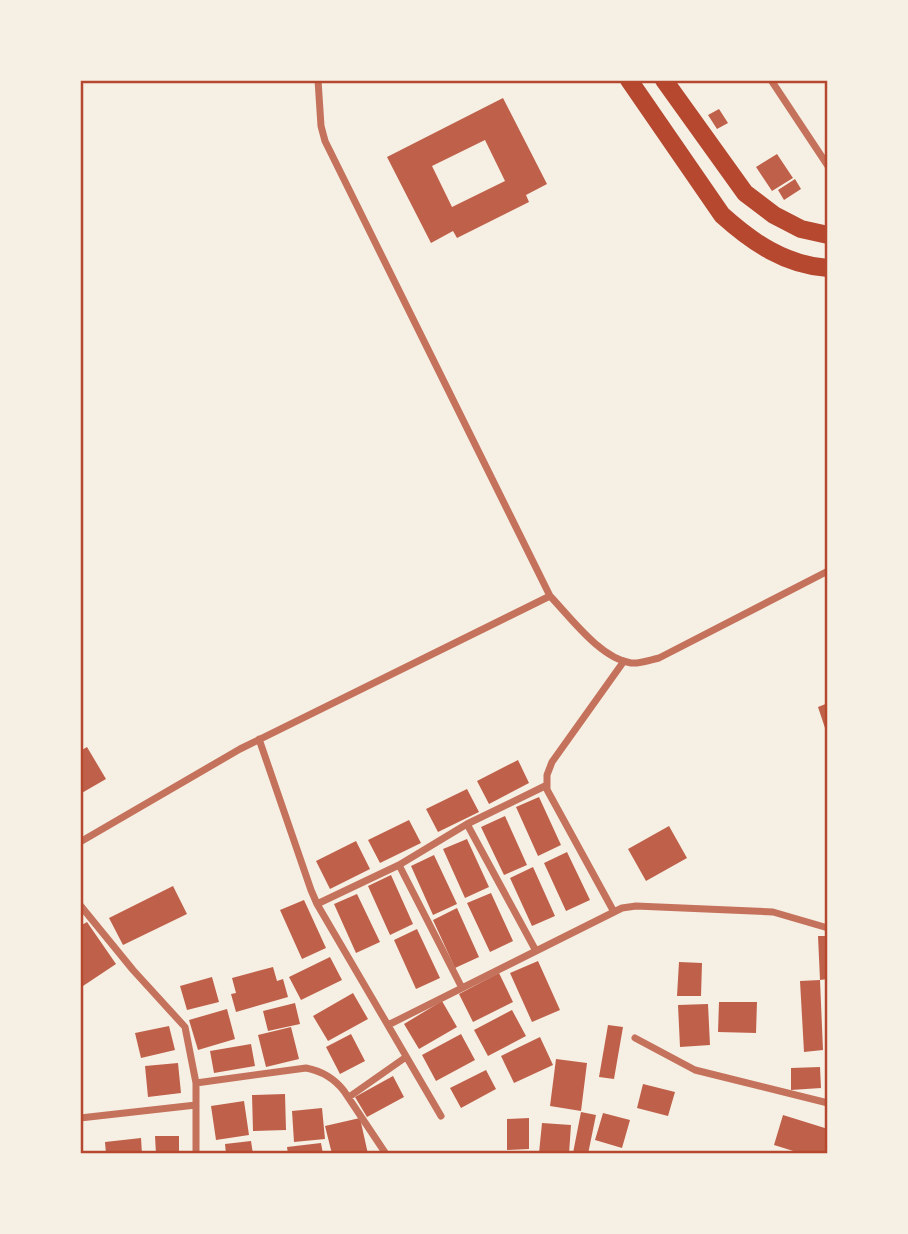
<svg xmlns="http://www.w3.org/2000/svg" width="908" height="1234" font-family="'Alegreya Sans',sans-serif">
<rect width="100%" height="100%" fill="#f6efe4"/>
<path fill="#bf614a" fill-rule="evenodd" d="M503,98l44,86 -21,11 3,7 -72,36 -4,-7 -22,12 -44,-86zM485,140l20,41 -53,26 -20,-41z
M719,109l9,14 -11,6 -9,-14z
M777,154l16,24 -21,13 -16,-24z
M795,179l6,10 -17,11 -6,-10z
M828,703v31h-1l-9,-27z
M87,747l19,32 -26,15v-43z
M518,760l11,23 -40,21 -12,-23z
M467,789l12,23 -41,20 -12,-23z
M539,797l22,48 -23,11 -22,-49z
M505,816l22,49 -23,10 -23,-48z
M409,820l12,23 -41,20 -12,-23z
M669,826l18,32 -41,23 -18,-32z
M467,839l22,48 -24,11 -22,-49z
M356,841l14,28 -40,20 -14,-28z
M567,852l23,48 -24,11 -22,-48z
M434,855l23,49 -24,11 -22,-49z
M533,867l22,49 -23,10 -22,-48z
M391,875l22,49 -23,11 -22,-49z
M173,886l14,28 -64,31 -14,-27z
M491,893l22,48 -23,11 -23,-49z
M357,894l23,48 -24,11 -22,-49z
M304,900l22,48 -24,11 -22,-49z
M457,908l22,49 -24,11 -22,-48z
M87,922l29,42 -36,24v-62z
M417,929l23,49 -24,11 -22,-49z
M818,936h10v43l-8,1z
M330,957l12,23 -41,20 -12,-23z
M538,961l22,49 -28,12 -22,-49z
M679,962l23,1 -1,33h-24z
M273,967l4,14 6,-2 5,18 -52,15 -5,-18 5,-1 -4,-15z
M499,973l14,29 -40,20 -14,-28z
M212,977l7,25 -32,8 -7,-24z
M820,980l3,70 -19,2 -4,-71z
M353,993l15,26 -40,22 -15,-25z
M442,1001l15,26 -38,22 -15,-25z
M719,1002h38l-1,31 -38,-1z
M295,1003l5,21 -32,7 -5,-20z
M708,1004l2,41 -30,2 -2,-42z
M227,1009l8,30 -37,11 -9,-30z
M512,1010l14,26 -38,20 -14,-26z
M608,1025l15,2 -9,52 -15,-2z
M169,1026l6,24 -34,8 -6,-25z
M291,1027l8,32 -33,8 -8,-32z
M351,1034l14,27 -25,13 -14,-27z
M461,1034l14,26 -39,21 -14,-26z
M540,1037l13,28 -39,18 -13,-27z
M251,1044l4,22 -41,7 -4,-22z
M556,1059l31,4 -6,48 -31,-5z
M178,1063l3,30 -33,4 -3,-31z
M820,1067l1,21 -30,2v-22z
M486,1070l10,19 -35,19 -11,-20z
M393,1076l11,21 -37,20 -12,-20z
M643,1084l32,8 -7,24 -31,-8z
M285,1094l1,36 -33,1 -1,-36z
M244,1101l5,34 -33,5 -5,-34z
M322,1108l3,31 -31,3 -2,-31z
M581,1112l15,3 -8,39 -15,-1z
M603,1113l27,7 -8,28 -27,-8z
M783,1115l45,14v25h-25l-29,-9z
M360,1118l8,36h-36l-7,-28z
M529,1118v31l-22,1v-31z
M542,1123l29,2 -2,29 -30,-1z
M155,1136h24v18h-23z
M141,1138l1,16h-36l-1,-12z
M251,1141l2,13h-27l-1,-10z
M321,1143l2,11h-35l-1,-7z"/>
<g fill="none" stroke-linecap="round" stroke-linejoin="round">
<path stroke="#c5725c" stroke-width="7" d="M318,80l3,46 4,15 225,455c21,22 50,62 81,67 9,1 19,-3 28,-5l169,-87
M771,80l57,86
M259,739l52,151 6,14 124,212
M467,824l69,127
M80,842l160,-93 310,-153
M399,865l63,123
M317,904l82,-39 68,-41 78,-38
M80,905l53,65 52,57 11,56v71
M614,912l-69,-126 2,3v-14l5,-13 72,-101
M388,1025l234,-117 14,-2 137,6 55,16
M635,1038l60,32 133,33
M196,1083l110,-15c16,3 28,10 38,23l42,63
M349,1097l57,-40
M80,1118l116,-13"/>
<path stroke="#b5482f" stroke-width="18" d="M629,80l93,135c30,27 63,50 106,53
M664,80l81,113 29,22 27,14 27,6"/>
</g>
<rect width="908" height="1234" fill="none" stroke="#f6efe4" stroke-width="164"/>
<rect x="82" y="82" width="744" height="1070" fill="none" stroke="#b5482f" stroke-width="2.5"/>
</svg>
